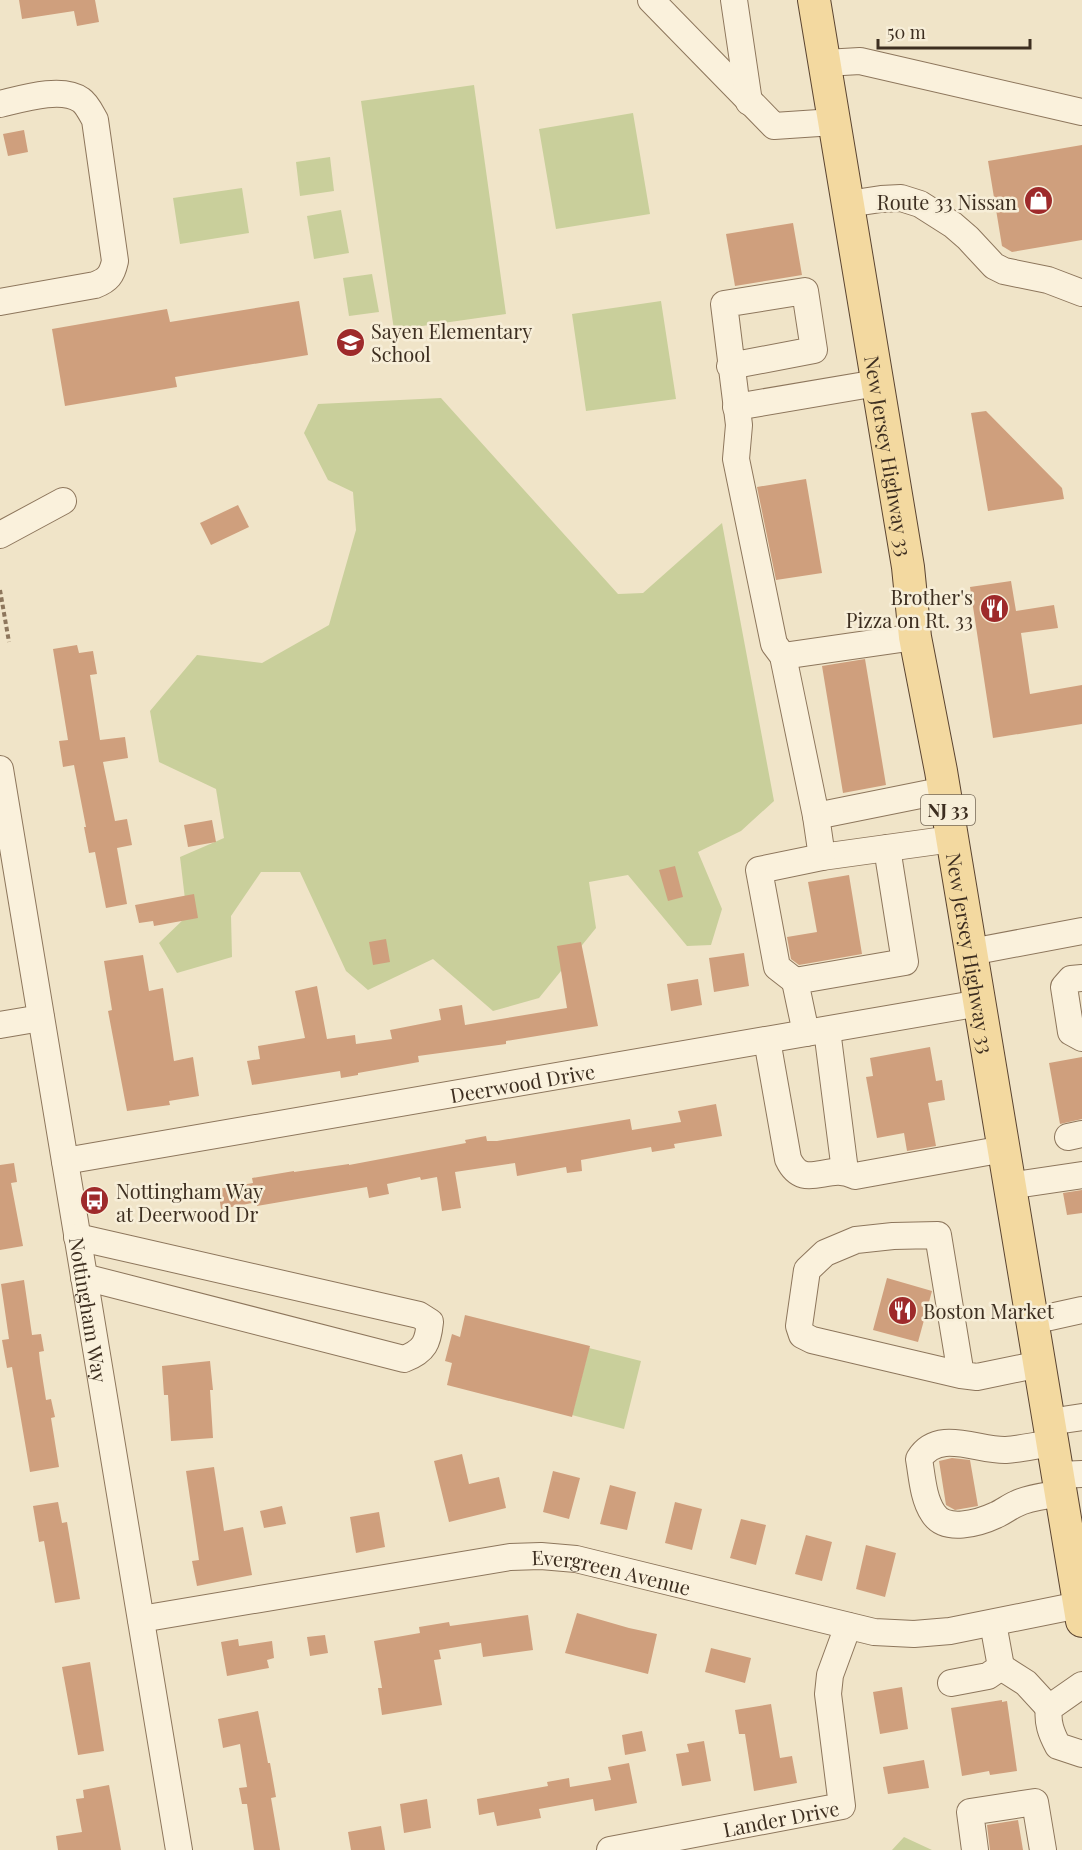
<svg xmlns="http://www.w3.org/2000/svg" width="1082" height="1850" font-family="'Playfair Display',serif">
<rect width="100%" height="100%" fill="#f0e4c8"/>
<path fill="#c9cf9b" d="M474,85l32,229 -112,16 -33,-229z
M633,113l17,101 -94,15 -17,-100z
M330,157l4,34 -34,5 -4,-34z
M242,188l7,45 -69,11 -7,-46z
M341,210l8,43 -35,6 -7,-43z
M372,274l7,38 -30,4 -6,-38z
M661,301l15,98 -90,12 -14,-97z
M441,398l177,196 25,-1 79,-70 52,278 -33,30 -43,21 24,57 -11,36 -24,1 -59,-71 -39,7 7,46 -57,70 -46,13 -60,-52 -65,31 -22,-19 -46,-99h-39l-30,44 1,41 -55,16 -18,-30 28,-27 -7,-59 44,-19 -8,-49 -57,-27 -9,-51 47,-56 65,8 67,-38 27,-95 -3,-38 -25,-12 -24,-47 14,-29z
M589,1348l52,13 -17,68 -52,-14z
M904,1837l28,13h-40z"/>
<path fill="#cf9f7d" d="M19,0h76l4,22 -22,4 -3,-15 -52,8z
M24,130l4,22 -20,4 -5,-22z
M1082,145v95l-70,12 -10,-6 -14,-85z
M793,223l9,52 -67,11 -9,-52z
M299,301l9,54 -133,22 2,10 -112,19 -13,-77 115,-20 3,13z
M986,411l76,77 2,11 -76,12 -17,-98z
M806,479l16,94 -46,7 -19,-93z
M238,505l11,22 -38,18 -11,-22z
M1011,581l5,30 38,-6 4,23 -37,5 9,61 52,-9v39l-89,14 -23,-151z
M77,645l2,8 14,-2 4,23 -7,1 10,65 25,-3 3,21 -25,4 12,59 12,-2 5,26 -15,3 10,56 -21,4 -11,-56 -6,1 -5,-26h2l-12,-62 -11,2 -4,-26 9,-1 -15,-91z
M865,659l21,126 -43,8 -21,-127z
M212,820l4,22 -28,5 -4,-22z
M675,866l8,31 -15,4 -9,-31z
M849,875l13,79 -63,11 -8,-6 -4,-22 30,-5 -9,-50z
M194,894l4,24 -44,8 -1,-5 -14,2 -4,-18z
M386,939l4,23 -17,3 -4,-23z
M581,942l17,84 -92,15v3l-88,12 1,6 -61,11v2l-17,3 -1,-7 -88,14 -5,-24 13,-2 -2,-13 47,-8 -10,-47 22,-5 10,53 28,-4 1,9 36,-5 -2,-9 51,-10 -2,-11 23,-4 3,20 102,-17 -10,-62z
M744,953l5,33 -35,6 -5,-34z
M143,955l6,36 14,-3 11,73 19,-4 6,39 -30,5 1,4 -43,6 -19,-100 4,-1 -8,-49z
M698,979l4,26 -31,6 -4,-27z
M930,1047l6,34 6,-1 3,20 -17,3 8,43 -29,5 -3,-18 -27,5 -11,-61 7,-1 -3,-18z
M1082,1057v62l-22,5 -11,-61z
M716,1104l6,32 -48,8 1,4 -23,4 -1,-5 -70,13 1,11 -15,2 -1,-6 -49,9 -2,-13 -60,9 6,36 -19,3 -5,-34 -16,3 -1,-3 -33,7 2,10 -20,4 -2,-11 -110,19v-4l-36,7 -3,-20 35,-6 -1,-5 42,-7v1l55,-8v1l117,-22 -1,-3 21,-4 1,5h10l133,-22 2,11 49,-8 -3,-11z
M14,1163l3,19 -6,1 12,63 -23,4v-85z
M1082,1190v23l-15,2 -4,-22z
M887,1278l45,13 -14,51 -45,-12z
M24,1280l8,55 9,-1 3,17 -5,1 1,10 6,38 5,-1 4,18 -4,1 8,49 -29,5 -18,-105 -5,1 -5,-28 7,-1 -8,-55z
M465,1315l125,31 -18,71 -125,-32 5,-22 -7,-2 7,-27 8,3z
M210,1361l3,29h-3l3,48 -42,3 -3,-46h-4l-2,-29z
M462,1454l7,30 30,-7 7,31 -57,14 -15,-61z
M952,1458l18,2 8,46 -23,4 -9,-5 -7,-44z
M214,1467l10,64 19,-4 9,48 -55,11 -5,-25 7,-1 -13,-89z
M553,1471l27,7 -11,41 -26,-7z
M610,1485l26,7 -9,38 -27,-6z
M58,1502l4,21 5,-1 13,77 -25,4 -11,-62 -5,1 -6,-36z
M675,1502l27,7 -10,41 -27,-7z
M282,1506l4,18 -22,4 -4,-17z
M379,1512l6,35 -29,6 -6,-36z
M741,1519l25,6 -10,40 -26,-7z
M806,1535l26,7 -10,39 -27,-7z
M866,1545l30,8 -11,44 -29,-8z
M577,1613l52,15 28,6 -9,40 -83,-21z
M528,1615l5,35 -50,7 -2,-14 -42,7 2,9 -7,1 8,45 -60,10 -4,-27h4l-8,-47 46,-8 -1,-6 30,-5 1,4z
M325,1635l3,18 -18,3 -3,-19z
M238,1639l1,7 33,-5 2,17 -7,2 2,8 -42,8 -6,-34z
M711,1648l40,10 -6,25 -40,-11z
M90,1662l14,89 -26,4 -16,-88z
M902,1687l6,42 -28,5 -7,-42z
M1002,1700v2l5,-1 10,70 -27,4 -1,-4 -27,5 -11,-68z
M771,1704l9,54 12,-2 5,27 -43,8 -9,-57h-6l-4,-24z
M258,1711l10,52h2l6,34 -5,1 9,52h-26l-7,-46h-5l-3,-16 8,-1 -7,-43 -17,4 -5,-29z
M642,1731l4,20 -21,4 -3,-20z
M704,1741l7,40 -29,5 -6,-32 13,-2 -2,-8z
M924,1760l5,28 -41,6 -5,-27z
M629,1763l8,40 -42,8 -2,-12 -54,10 2,9 -44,8 -3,-14 -15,3 -2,-16 71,-13 -1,-4 22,-4 1,9 41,-7 -3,-13z
M109,1785l12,65h-63l-2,-14 26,-4 -6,-33 8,-1 -1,-8z
M427,1799l4,29 -27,5 -4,-29z
M1018,1820l5,30h-33l-3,-25z
M381,1826l4,24h-34l-3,-18z"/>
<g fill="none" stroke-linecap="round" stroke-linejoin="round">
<defs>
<g id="minor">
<path d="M651,0l123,126 60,-4"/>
<path d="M734,0l15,102"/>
<path d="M825,63l35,-2 222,51"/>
<path d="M0,104c21,-5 62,-18 81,-4 6,4 10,13 14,20l20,141c-3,14 -7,19 -20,24l-95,17"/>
<path d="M848,204l33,-5 20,-1 19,6 33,21 15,13 26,28 10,5 44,9 34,13"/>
<path d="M730,366l84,-16 -9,-59 -81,13 15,121 -3,34 38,185 9,12 33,160 6,41 130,-18"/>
<path d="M736,407l141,-24"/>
<path d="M0,535l63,-34"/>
<path d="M783,656l132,-19"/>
<path id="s1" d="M0,769l179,1081"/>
<path d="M816,816l129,-26"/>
<path d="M971,952l111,-21"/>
<path d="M1082,978l-11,1 -7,8 7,45 11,6"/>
<path d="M795,981l-18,-14 -18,-97 63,-13"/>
<path d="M0,1025l41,-7"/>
<path d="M827,1030l18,141"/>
<path d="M806,1033l-11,-52 110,-19 -18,-114"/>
<path d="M767,1040l21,119c16,34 40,2 67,17l149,-27"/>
<path d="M1068,1137l14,-3"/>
<path id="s2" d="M65,1161l915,-158"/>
<path d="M1009,1186l73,-11"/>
<path d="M77,1237l342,78 11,7c-2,20 -5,29 -26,37l-320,-82"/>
<path d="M1032,1321l50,-11"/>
<path d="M961,1375l-23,-140 -45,1 -37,4 -31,13 -18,17 -8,56 3,9 10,5 149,35 16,2 63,-13"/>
<path d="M1049,1422l33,-5"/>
<path d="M1053,1443c-16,2 -32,6 -47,7 -28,1 -68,-22 -87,9 3,17 4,39 14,54 12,20 46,10 63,2 7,-3 13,-8 20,-11 13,-7 31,-8 45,-11"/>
<path d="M1058,1475l24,-1"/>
<path id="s3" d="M141,1619l369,-62 31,-1 35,3 298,73 40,2 36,-3 129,-26"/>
<path d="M1001,1667l25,16 23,25"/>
<path d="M951,1683l37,-7 13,-9 -8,-44"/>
<path d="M1082,1685l-33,23c-2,14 2,25 9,38l24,8"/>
<path id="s4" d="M610,1850l232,-44 -14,-112 2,-19 18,-49"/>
<path d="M975,1850l-5,-38 65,-10 8,48"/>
</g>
<g id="major">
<path id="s5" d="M814,0l94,567 7,70 26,134 141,850"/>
</g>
</defs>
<use href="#minor" stroke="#8d765c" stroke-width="28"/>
<use href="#major" stroke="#5b4430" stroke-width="34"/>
<path stroke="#8d765c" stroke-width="4" stroke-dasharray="4.5 3" stroke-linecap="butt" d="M0,590l9,52"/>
<use href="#minor" stroke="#faf1dc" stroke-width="26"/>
<use href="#major" stroke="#f3d9a0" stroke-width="32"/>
</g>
<defs>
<symbol id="shop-disc" viewBox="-11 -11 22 22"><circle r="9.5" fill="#9e2a2b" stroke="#f7eed8"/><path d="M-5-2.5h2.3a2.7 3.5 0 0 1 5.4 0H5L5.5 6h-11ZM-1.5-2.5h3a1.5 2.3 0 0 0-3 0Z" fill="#fff"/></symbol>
<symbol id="school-disc" viewBox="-11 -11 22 22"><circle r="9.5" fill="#9e2a2b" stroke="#f7eed8"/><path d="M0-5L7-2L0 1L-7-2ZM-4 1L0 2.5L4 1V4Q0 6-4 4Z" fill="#fff"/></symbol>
<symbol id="restaurant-disc" viewBox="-11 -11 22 22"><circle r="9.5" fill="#9e2a2b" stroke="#f7eed8"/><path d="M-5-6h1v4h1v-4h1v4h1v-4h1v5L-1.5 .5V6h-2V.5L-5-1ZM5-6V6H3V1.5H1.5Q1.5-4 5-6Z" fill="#fff"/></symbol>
<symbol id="bus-disc" viewBox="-11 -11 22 22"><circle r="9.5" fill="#9e2a2b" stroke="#f7eed8"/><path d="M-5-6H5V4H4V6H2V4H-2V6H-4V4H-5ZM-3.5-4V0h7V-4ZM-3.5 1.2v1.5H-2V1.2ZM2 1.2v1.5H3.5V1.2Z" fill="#fff"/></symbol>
</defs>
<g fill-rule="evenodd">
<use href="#shop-disc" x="1022" y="184" width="33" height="33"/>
<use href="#school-disc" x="334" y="326" width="33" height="33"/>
<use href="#restaurant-disc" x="978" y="592" width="33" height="33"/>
<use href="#bus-disc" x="78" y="1184" width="33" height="33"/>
<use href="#restaurant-disc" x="886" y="1294" width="33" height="33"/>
</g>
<g text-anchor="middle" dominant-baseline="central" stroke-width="5" stroke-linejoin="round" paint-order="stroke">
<rect fill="#f7eed8" stroke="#756857" stroke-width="1.5" x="921" y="795" width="54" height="30" rx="4.5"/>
<g font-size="18" font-weight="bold" fill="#3d2e20">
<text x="948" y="810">NJ 33</text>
</g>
<g font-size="20" fill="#3d2e20" stroke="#f7eed8" text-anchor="start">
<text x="1017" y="201" text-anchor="end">Route 33 Nissan</text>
<text x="371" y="330">Sayen Elementary<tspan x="371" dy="23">School</tspan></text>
<text x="973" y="596" text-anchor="end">Brother's<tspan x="973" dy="23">Pizza on Rt. 33</tspan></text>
<text x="116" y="1190">Nottingham Way<tspan x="116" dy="23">at Deerwood Dr</tspan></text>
<text x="923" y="1310">Boston Market</text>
</g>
<g font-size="20" fill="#3d2e20" stroke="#f7eed8">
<text stroke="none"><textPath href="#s5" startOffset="462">New Jersey Highway 33</textPath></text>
<text stroke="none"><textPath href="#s5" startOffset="966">New Jersey Highway 33</textPath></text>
<text stroke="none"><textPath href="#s2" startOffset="464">Deerwood Drive</textPath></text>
<text stroke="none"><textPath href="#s1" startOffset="548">Nottingham Way</textPath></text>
<text stroke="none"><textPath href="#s3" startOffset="477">Evergreen Avenue</textPath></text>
<text stroke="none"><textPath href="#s4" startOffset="174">Lander Drive</textPath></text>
</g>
</g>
<path d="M878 39v9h152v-9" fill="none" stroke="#3d2e20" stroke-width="3"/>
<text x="887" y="39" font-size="18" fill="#3d2e20" stroke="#f7eed8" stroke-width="4.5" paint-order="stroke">50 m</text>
</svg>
